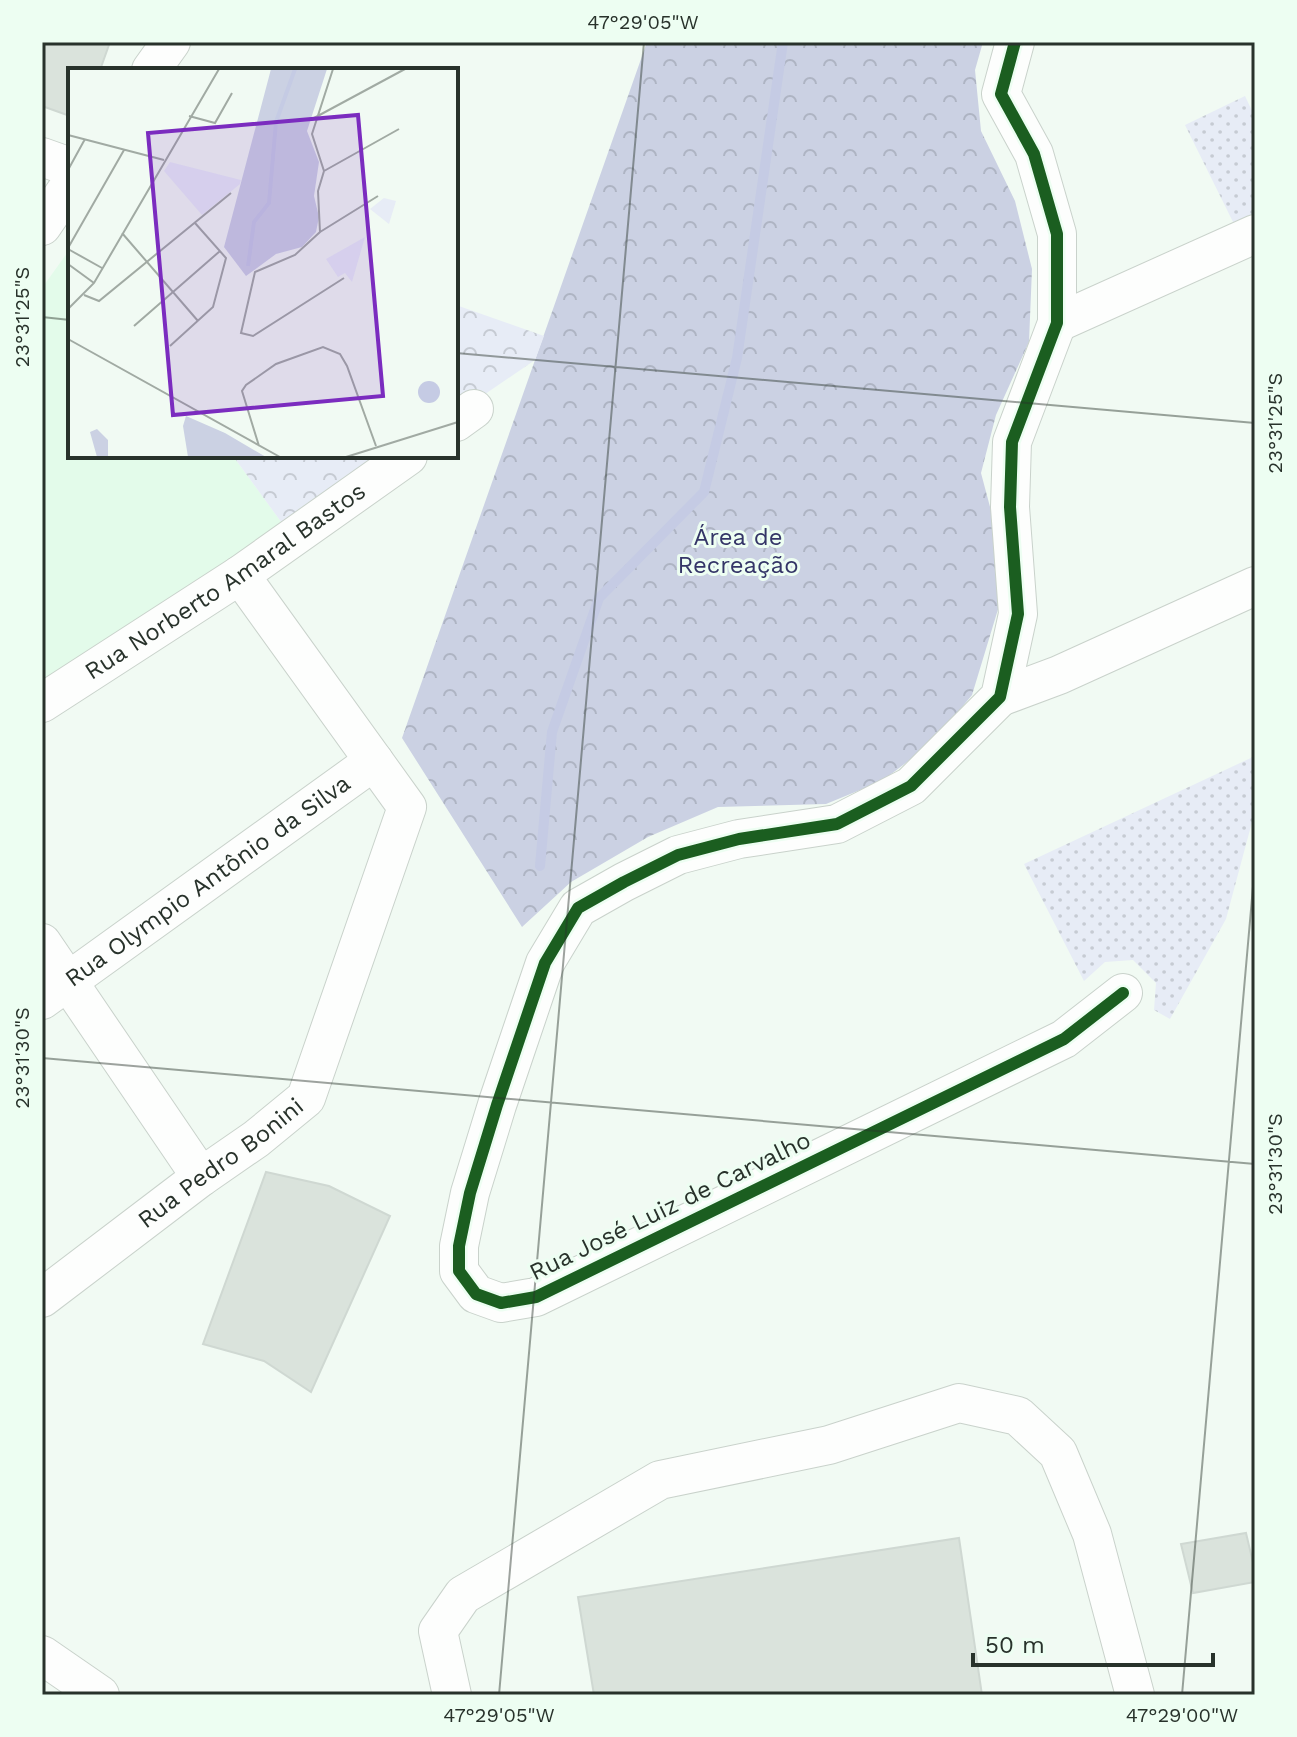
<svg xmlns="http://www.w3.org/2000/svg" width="1297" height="1737" font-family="'Work Sans',sans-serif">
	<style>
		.built { fill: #e3fbea }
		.grass { fill: url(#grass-dots) }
		.forest { fill: url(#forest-crowns) }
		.park { fill: url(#park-crowns) }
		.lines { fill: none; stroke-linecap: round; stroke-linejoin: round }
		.stream { stroke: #c5cbe4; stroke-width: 10 }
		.building { fill: #dae3dc; stroke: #cfd8d2; stroke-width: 2 }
		.minor-casing { stroke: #c9d2cb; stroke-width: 40 }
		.minor { stroke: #fdfefd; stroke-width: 38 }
		.cycleway-casing { stroke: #edfef2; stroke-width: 17 }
		.cycleway { stroke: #1b5e20; stroke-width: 12 }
		.ticks { fill: none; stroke: #28322b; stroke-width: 2; stroke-opacity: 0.45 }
		.labels { text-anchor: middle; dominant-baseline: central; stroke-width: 6; stroke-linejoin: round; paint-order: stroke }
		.park-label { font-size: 24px; fill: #343567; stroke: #edfef2 }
		.street-label { font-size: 24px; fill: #28322b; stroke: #edfef2 }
		.inset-river { fill: none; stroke: #c5cbe4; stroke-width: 4 }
		.inset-road { fill: none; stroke: #a1aaa3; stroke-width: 2 }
		.view { fill: #7b2cbf; fill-opacity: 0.15; stroke: #7b2cbf; stroke-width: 4 }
		.inset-edge { fill: none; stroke: #28322b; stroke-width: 4 }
		.neatline { fill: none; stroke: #28322b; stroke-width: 3 }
		.ticks-label { font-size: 20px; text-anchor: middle; fill: #28322b }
	</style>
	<defs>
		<pattern id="grass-dots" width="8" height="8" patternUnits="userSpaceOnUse" patternTransform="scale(2)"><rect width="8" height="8" fill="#e7ecf6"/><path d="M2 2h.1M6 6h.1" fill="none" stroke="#c6cbd3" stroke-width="1.8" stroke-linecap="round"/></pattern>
		<pattern id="forest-crowns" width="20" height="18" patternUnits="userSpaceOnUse" patternTransform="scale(2)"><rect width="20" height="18" fill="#cbd1e3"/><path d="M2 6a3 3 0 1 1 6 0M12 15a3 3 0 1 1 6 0" fill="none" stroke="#aeb4c3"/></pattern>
		<pattern id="park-crowns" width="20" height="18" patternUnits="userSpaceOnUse" patternTransform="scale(2)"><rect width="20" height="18" fill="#e7ecf6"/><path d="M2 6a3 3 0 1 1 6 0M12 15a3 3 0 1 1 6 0" fill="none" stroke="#c6cbd3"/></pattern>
	</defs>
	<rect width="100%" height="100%" fill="#f1faf3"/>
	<!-- built -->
	<polygon class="built" points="70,249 70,456 233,456 287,530 42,690 42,288"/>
	<!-- grass -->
	<g class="grass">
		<polygon points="1245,96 1255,117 1255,221 1237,230 1185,125"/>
		<polygon points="1255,756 1255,811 1226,919 1170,1019 1154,1010 1156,983 1133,960 1105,962 1084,981 1024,864"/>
	</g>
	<!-- forest -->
	<polygon class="forest" points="647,42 983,42 975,70 981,131 1015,201 1032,269 1029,342 996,415 981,473 998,537 999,606 972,695 932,743 882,781 826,804 718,807 648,837 571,882 522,927 402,738"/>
	<!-- park -->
	<g class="park">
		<polygon points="456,305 544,336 535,360 456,414"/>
		<polygon points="233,456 395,456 287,530"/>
	</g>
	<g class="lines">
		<!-- stream -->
		<polyline class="stream" points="540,866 552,732 599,598 704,492 737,358 783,42"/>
	</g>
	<!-- building -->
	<g class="building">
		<polygon points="42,42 110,42 100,70 70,70 70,116 42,106"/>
		<polygon points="266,1172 329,1186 390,1216 311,1392 264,1361 203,1344"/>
		<polygon points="1246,1533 1255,1571 1255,1582 1193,1593 1181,1544"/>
		<polygon points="959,1538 982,1695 594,1695 578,1597"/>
	</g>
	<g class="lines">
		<!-- minor casing -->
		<g class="minor-casing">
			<g id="minor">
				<polyline points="1015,42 1001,94 1034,154 1057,234 1057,323 1012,442 1010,507 1018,614 1000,697 911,786 837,824 739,839 678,855 624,882 578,908 545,963 497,1105 470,1193 459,1246 459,1271 476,1294 501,1303 536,1297 1064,1039 1123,993"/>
				<polyline points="151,70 171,42"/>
				<polyline points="42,157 70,167"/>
				<polyline points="42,226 70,185"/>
				<polyline points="1057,323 1255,234"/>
				<polyline points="456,422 474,409"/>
				<polyline points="1000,697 1059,675 1255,586"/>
				<path id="s1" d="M42,703L240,575L408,456"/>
				<polyline points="42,943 201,1177"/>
				<path id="s2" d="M42,1000L374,761"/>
				<path id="s3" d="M42,1298L201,1177L256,1139L306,1098L407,807L240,575"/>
				<polyline points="42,1655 100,1695"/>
				<polyline points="452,1695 438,1631 463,1595 660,1480 829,1445 959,1403 1018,1416 1058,1453 1092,1534 1135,1695"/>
			</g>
		</g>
		<!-- minor -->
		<use href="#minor" class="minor"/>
		<!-- cycleway casing -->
		<g class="cycleway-casing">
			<polyline id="cycleway" points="1015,42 1001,94 1034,154 1057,234 1057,323 1012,442 1010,507 1018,614 1000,697 911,786 837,824 739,839 678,855 624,882 578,908 545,963 497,1105 470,1193 459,1246 459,1271 476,1294 501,1303 536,1297 1064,1039 1123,993"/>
		</g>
		<!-- cycleway -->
		<use href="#cycleway" class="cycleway"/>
	</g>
	<!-- ticks -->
	<path class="ticks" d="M42,317L70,320M456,353L1255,423M42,1058L1255,1164M499,1695L644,42M1182,1695L1255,864"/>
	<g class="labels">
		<!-- park labels -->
		<g class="park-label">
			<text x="738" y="537">Área de<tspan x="738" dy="28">Recreação</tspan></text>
		</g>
		<!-- street labels -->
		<g class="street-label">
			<text stroke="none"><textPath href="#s1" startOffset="220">Rua Norberto Amaral Bastos</textPath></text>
			<text stroke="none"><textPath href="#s2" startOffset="204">Rua Olympio Antônio da Silva</textPath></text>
			<text stroke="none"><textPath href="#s3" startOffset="224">Rua Pedro Bonini</textPath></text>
			<text transform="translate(670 1206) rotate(-26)">Rua José Luiz de Carvalho</text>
		</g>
	</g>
	<!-- overview -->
	<g transform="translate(68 68)">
		<rect width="390" height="390" fill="#f1faf3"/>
		<path d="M316,130L328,133L321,156L302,141ZM297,169L284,214L277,205L270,209L258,191Z" fill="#e7ecf6"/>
		<path d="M203,1H259L239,63L251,94L246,128L251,149L248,164L234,179L208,186L178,208L156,179ZM118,348L157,365L198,389H120L115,358ZM29,361L40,372V389H29L22,364Z" fill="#cbd1e3"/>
		<path d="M102,94L173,112L172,116L134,147L96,103Z" fill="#e7ecf6"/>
		<path d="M350 324a11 11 0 1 1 22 0a11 11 0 1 1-22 0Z" fill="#c5cbe4"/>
		<path class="inset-river" d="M180,198L186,154L201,135L208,54L227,1"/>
		<path class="inset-road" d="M265,1L244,66L256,103L250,123L252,164L227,187L187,204L173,265L185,268L276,210M121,48L147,55L164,25M246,50L337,1M0,67L96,92M0,102L17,71M256,103L331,61M252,164L310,128M54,165L130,253M0,180L56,82M0,181L34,200M0,196L26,215M16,227L31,233L163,125M0,241L26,215L151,1M66,258L152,183M0,271L212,389M102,278L145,239L158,190L127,155M191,378L174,323L178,317L208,296L255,279L272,286L279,298L308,378M278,389L390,354"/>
		<path class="view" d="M290,47L315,328L105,347L80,65Z"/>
		<rect width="390" height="390" class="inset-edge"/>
	</g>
	<!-- border -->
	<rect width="1297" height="1737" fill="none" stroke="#edfef2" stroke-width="88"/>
	<!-- scale -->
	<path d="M973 1653v12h240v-12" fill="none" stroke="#28322b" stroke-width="4"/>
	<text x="985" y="1653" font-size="24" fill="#28322b" stroke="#edfef2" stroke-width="6" paint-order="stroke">50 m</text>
	<rect x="44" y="44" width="1209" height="1649" class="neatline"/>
	<g class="ticks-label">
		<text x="643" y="29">47°29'05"W</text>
		<text transform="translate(22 317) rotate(-90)" y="7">23°31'25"S</text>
		<text transform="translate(1275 423) rotate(-90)" y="7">23°31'25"S</text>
		<text transform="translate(22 1058) rotate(-90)" y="7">23°31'30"S</text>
		<text transform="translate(1275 1164) rotate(-90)" y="7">23°31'30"S</text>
		<text x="499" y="1722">47°29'05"W</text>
		<text x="1182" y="1722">47°29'00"W</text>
	</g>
</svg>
